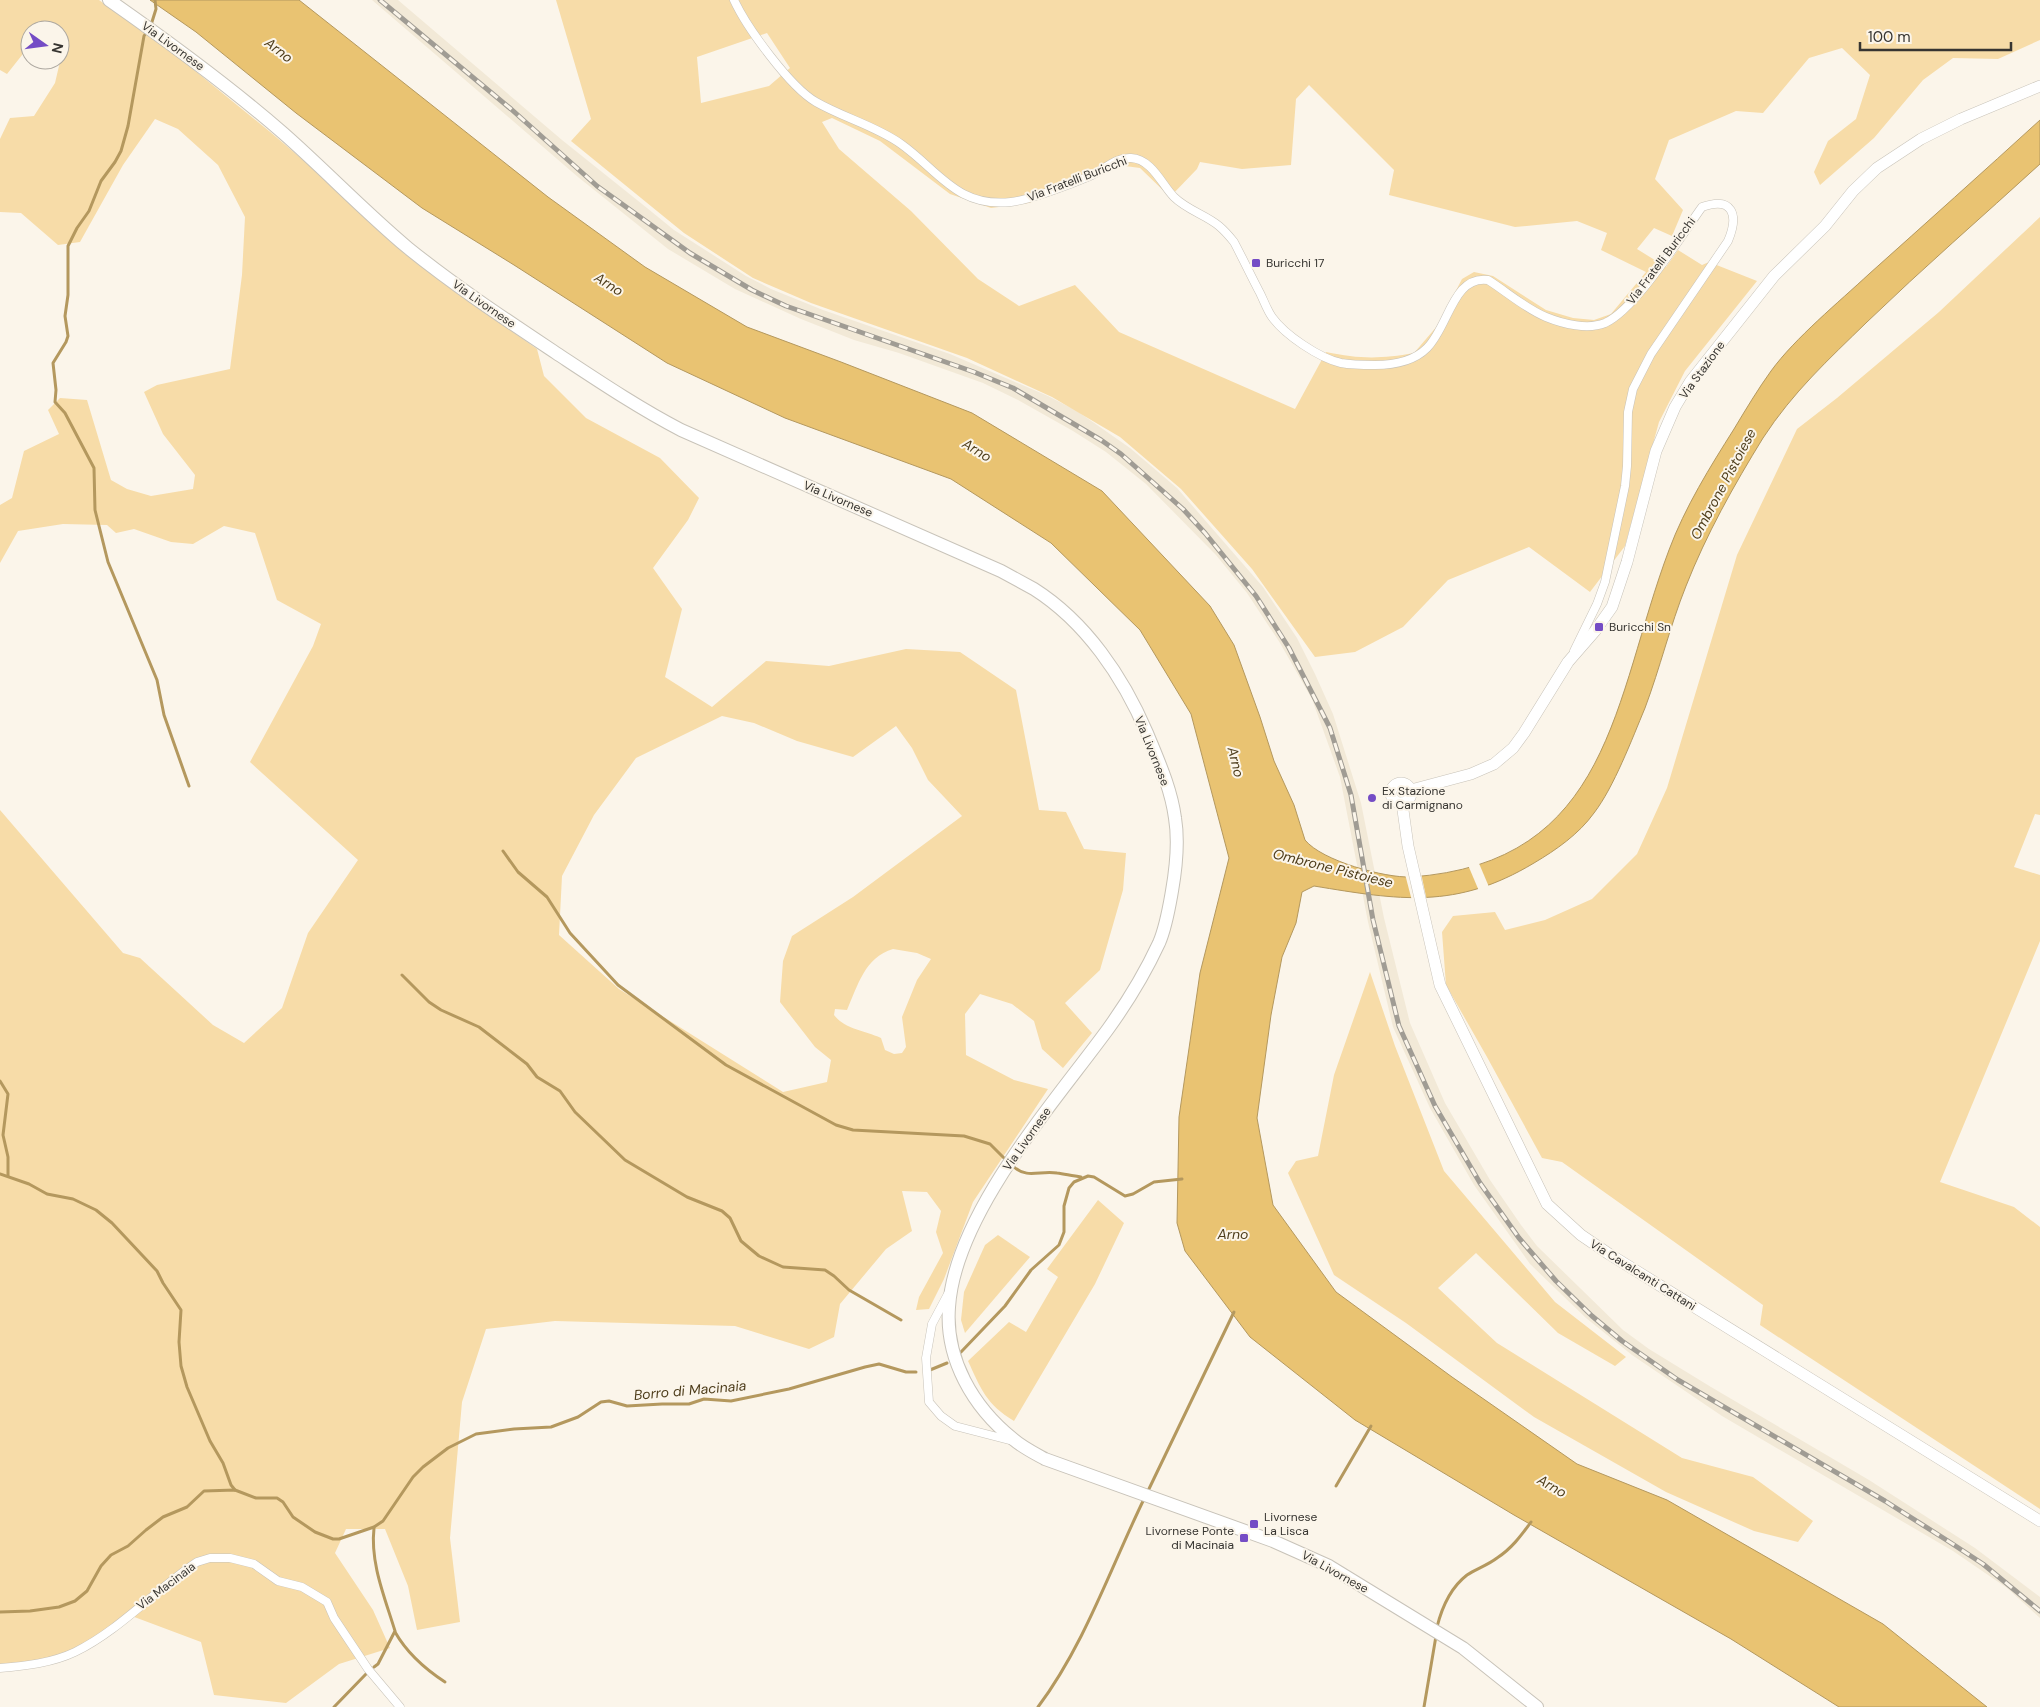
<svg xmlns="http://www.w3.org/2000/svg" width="2040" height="1707" font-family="'DM Sans',sans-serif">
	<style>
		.built { fill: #f2e9d7 }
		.green { fill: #f7dca8; fill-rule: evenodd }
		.water { fill: #e9c372; stroke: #b4985e }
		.pier { fill: #fbf5ea }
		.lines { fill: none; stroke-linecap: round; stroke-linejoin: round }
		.stream { stroke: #b4985e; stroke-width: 3 }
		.street-casing { stroke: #c8c3b9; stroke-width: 9 }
		.secondary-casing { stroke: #c8c3b9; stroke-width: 12 }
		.primary-casing { stroke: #c8c3b9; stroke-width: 14 }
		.street { stroke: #fff; stroke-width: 8 }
		.secondary { stroke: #fff; stroke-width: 11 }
		.primary { stroke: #fff; stroke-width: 12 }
		.rail-casing { stroke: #a09c94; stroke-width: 5 }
		.rail { stroke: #fbf5ea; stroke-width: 3; stroke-dasharray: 9; stroke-linecap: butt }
		.poi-dot { fill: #744cc5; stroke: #fbf5ea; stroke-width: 2 }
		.labels { text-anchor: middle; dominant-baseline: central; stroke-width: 4; stroke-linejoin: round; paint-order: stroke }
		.street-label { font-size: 12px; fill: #373531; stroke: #fbf5ea }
		.poi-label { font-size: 12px; fill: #373531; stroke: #fbf5ea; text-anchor: start }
		.water-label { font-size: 14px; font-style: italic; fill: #4e3d1b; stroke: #fbf5ea }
	</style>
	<rect width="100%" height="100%" fill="#fbf5ea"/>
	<!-- built -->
	<polygon class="built" points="372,0 398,0 562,140 647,208 674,230 746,276 771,289 823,310 950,354 1048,396 1077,411 1130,448 1177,488 1263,587 1297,638 1315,674 1333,714 1361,803 1384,918 1410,1023 1445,1103 1490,1180 1521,1225 1537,1246 1623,1330 1649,1349 1711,1387 1869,1480 1975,1548 2040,1597 2040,1618 2007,1588 1953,1551 1722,1416 1632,1355 1586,1318 1530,1264 1474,1185 1430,1108 1393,1027 1368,922 1340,777 1312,699 1280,643 1247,593 1216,555 1146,484 1106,452 1073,431 1018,400 983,383 899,353 854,340 801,319 735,289 668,249 578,177"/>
	<!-- green -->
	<g class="green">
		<path d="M0,0H99L172,52L269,131L466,299L537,349L544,376L586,418L660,458L699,498L688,520L653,568L682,609L665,677L712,707L766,661L829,666L906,649L960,652L1016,690L1039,810L1066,812L1084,849L1126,853L1123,890L1100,970L1065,1003L1092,1033L1063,1068L1042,1049L1034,1021L1012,1004L980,994L965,1014L966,1055L1014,1080L1048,1089L973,1202L944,1279L929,1309L916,1310L919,1297L943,1253L936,1232L941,1211L927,1192L902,1191L912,1231L886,1249L840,1304L834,1337L809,1349L735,1326L555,1321L486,1329L462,1402L450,1538L460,1622L417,1630L408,1586L385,1529H346L335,1553L373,1610L390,1648L339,1664L286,1703L214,1695L201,1642L129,1615L76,1652L0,1668V810L123,953L140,958L213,1025L244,1043L282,1008L308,933L358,860L250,762L313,646L321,624L277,600L255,533L224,526L193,544L171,542L134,529L116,533L107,525L63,524L18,531L0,563V505L12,498L24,451L59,434L48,410L60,398L87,400L111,480L127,489L151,496L193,489L195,475L163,434L144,392L157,385L230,369L242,275L245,217L218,165L178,129L155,119L123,165L80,242L58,245L21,213L0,212V139L10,118L34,116L55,83L62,53L60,49V30H48L45,26L42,30H30V45L7,74L0,70ZM722,716L754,723L797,741L853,757L896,726L912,748L928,780L962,816L853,897L792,936L783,961L780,1002L815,1047L831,1060L827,1082L783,1092L619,989L559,935L562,876L594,815L636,758ZM893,949L917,953L931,959L917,980L902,1017L906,1047L902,1053L894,1054L885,1050L881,1038C864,1030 846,1030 834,1015L835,1009L847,1010C858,985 865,957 893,949Z"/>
		<path d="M556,0H2040V40L1998,59L1953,58L1923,80L1874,138L1820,185L1814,172L1828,141L1856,119L1870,75L1842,48L1809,58L1763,113L1736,111L1669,140L1655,179L1683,210L1672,236L1654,228L1637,249L1666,267L1678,250L1702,265L1709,262L1757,281L1685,371L1659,422L1625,546L1590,592L1529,547L1448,580L1403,627L1355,652L1315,657L1252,569L1181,489L1120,437L1052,397L967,358L811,303L753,278L684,233L571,141L591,119ZM767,33L790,68L769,86L701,103L697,57ZM1309,85L1394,170L1389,195L1515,227L1577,221L1607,233L1601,250L1646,272L1611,314L1594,320L1573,318L1546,310L1493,276L1474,272L1462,279L1438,325L1414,353C1381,359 1359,359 1326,352L1295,409L1119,332L1075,285L1019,306L978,279L911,211L839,149L822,122L832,118L880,141L950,194L991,208L1029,203L1118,165L1140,168L1170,197L1197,169L1200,162L1242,169L1291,165L1296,99Z"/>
		<polygon points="2040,217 2040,815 2035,814 2014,867 2040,875 2040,941 1940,1182 2014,1207 2040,1227 2040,1509 1760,1325 1763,1305 1562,1162 1542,1158 1487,1057 1446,985 1442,932 1453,916 1495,912 1505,930 1545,920 1592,899 1637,854 1667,788 1737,555 1797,429 1837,398 1939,312"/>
		<polygon points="1370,972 1395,1046 1444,1171 1555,1302 1626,1357 1615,1366 1558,1333 1476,1253 1438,1288 1497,1343 1682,1458 1753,1477 1813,1521 1798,1542 1754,1531 1666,1492 1534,1417 1406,1323 1334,1275 1288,1173 1296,1161 1318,1156 1334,1075"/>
		<path d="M1098,1200L1124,1223L1095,1284L1014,1421C986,1404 981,1389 968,1361L1009,1322L1026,1332L1058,1277L1047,1269Z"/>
		<polygon points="998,1235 1030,1257 965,1333 961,1320 964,1292 985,1245"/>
	</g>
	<!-- water -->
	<path class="water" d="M150,0H299L548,197L645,267L747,327L841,362L972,413L1102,491L1210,606L1234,645L1260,717L1274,761L1294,805L1305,840C1322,861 1385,878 1411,877C1612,863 1613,699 1669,550C1685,507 1710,467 1734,429C1746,409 1758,389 1771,371C1795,338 1839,302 1869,274C1926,223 1983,172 2040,120V164C1982,217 1923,268 1867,322C1828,360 1793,392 1763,438C1734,485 1706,535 1686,586C1670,626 1660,668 1645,708C1632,739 1614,787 1594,813C1579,834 1556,850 1534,863C1456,910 1399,900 1314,886L1302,892L1296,923L1282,957L1271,1015L1257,1118L1273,1205L1336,1292L1452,1377L1577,1464L1667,1500L1883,1624L1987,1707H1839L1731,1639L1514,1515L1355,1420L1250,1337L1185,1251L1177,1223L1179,1117L1200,973L1229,858L1191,714L1140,630L1051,543L951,479L785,418L667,363L514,265L422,208L296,113L196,32Z"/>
	<!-- pier -->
	<g class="pier">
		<polygon points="1478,861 1489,887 1479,891 1468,865"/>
		<polygon points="1421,873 1427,901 1412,901 1405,874"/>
	</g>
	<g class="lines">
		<!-- stream -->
		<g class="stream">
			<polyline points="151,25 156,9 155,0"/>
			<polyline points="148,30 144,36 128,126 121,151 115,162 101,181 89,211 77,228 68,246 68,295 65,316 68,336 66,342 53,363 56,390 55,402 65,413 94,468 95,510 108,562 157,680 164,715 189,786"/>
			<polyline points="503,851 518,872 547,897 570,933 618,985 726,1065 836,1125 853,1130 964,1136 990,1144 1004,1158"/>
			<polyline points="402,975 429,1002 441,1010 479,1027 527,1064 537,1077 560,1091 575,1112 625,1160 687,1197 722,1211 730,1218 741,1241 759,1256 783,1267 825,1270 834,1276 849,1290 901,1320"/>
			<polyline points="0,1081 8,1094 3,1135 8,1157 8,1176"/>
			<path d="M1014,1167C1027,1179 1041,1170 1057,1173C1065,1174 1072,1176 1081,1177"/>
			<polyline points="0,1174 29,1184 47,1194 73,1199 96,1210 112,1223 157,1271 163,1283 181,1310 179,1342 181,1366 187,1387 210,1441 223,1463 231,1485 235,1490"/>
			<polyline points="961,1352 1005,1306 1031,1270 1059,1245 1064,1232 1064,1206 1069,1188 1074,1182 1088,1176 1094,1177 1125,1196 1133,1194 1154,1182 1182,1179"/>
			<polyline points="930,1370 947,1363"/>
			<polyline points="1336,1486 1371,1426"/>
			<polyline points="1147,1493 1234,1312"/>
			<polyline points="0,1612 30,1611 59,1607 75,1601 87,1591 101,1566 111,1555 128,1546 146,1530 163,1517 187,1507 204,1491 235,1490 256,1498 277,1498 283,1502 293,1517 315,1532 333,1539 339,1539 374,1527 383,1521 413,1477 423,1467 448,1448 476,1434 514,1429 551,1427 578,1417 601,1402 609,1401 627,1406 662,1404 689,1404 704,1399 731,1401 789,1389 865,1367 879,1364 906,1372 916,1372"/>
			<path d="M1437,1627C1442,1607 1450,1588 1467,1575C1476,1569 1488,1565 1497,1558C1511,1549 1521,1536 1531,1522"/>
			<path d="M395,1632C407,1653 425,1669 445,1682"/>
			<path d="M374,1667L378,1664L395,1631C385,1598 370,1563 374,1528"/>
			<polyline points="334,1707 366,1674"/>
			<path d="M1038,1707C1085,1644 1110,1569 1144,1499"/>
			<polyline points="1424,1707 1436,1636"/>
		</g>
		<!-- street casing -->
		<g class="street-casing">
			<g id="street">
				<path d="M734,0C747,28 790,87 816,102C844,118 876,126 901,144C939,171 957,208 1011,202C1030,200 1071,184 1090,176C1103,171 1115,157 1131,158C1152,159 1162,185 1174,197C1187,210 1206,215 1219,226C1225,231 1230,237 1234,242C1243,259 1251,276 1260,293C1264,301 1267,310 1272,317C1285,335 1319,358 1341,363C1352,365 1363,365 1375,365C1394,365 1413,362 1427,348C1449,326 1453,275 1488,280C1507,292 1526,309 1546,317C1563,324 1588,330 1605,323C1636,309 1681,236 1702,207C1733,196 1739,215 1728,241L1651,354L1633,389L1628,412L1627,466L1625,486L1605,582L1597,604L1574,651"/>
				<polyline points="948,1294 932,1324 926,1358 929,1402 941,1416 955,1426 1013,1441"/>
				<path d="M0,1668C25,1666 52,1663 75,1652C120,1630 155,1590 197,1562L210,1558H230L254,1564L278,1581L302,1587L327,1602L334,1618L368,1669L400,1707"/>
			</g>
		</g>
		<!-- secondary casing -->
		<g class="secondary-casing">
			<g id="secondary">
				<circle cx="1401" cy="793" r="10"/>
				<polyline points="1411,790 1471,774 1494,764 1513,748 1524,733 1568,662 1595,631 1612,607 1627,562 1656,451 1675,407 1690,382 1774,276 1825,226 1853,191 1877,168 1921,139 1961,119 2040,86"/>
				<polyline points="1402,803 1408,846 1440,985 1547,1204 1581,1235 1609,1254 2040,1521"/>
			</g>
		</g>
		<!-- primary casing -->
		<g class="primary-casing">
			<path id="primary" d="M109,0C169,42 228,85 283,133C325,170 365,212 408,248C455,286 505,319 556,353C597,380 637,407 681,430L1001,571C1012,577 1023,583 1034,589C1086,622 1123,677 1147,733C1158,760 1171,788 1175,818C1179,842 1176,868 1172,891C1169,908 1166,927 1159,943C1146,971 1126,1004 1108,1029C1054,1103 955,1214 949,1307C945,1359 973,1407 1013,1439C1022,1447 1034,1453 1045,1459L1273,1541L1329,1566L1463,1648L1537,1707"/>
		</g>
		<!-- street -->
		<use href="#street" class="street"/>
		<!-- secondary -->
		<use href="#secondary" class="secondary"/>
		<!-- primary -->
		<use href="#primary" class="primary"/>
		<!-- rail casing -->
		<g class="rail-casing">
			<polyline id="rail" points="380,0 511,109 597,186 690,253 752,290 786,306 974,372 1013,388 1101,440 1121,454 1183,509 1205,533 1256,596 1289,648 1330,728 1351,795 1373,920 1399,1026 1435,1106 1480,1183 1519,1238 1556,1281 1592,1316 1622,1341 1678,1380 1885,1501 1948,1541 1983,1564 2040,1611"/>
		</g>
		<!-- rail -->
		<use href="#rail" class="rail"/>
	</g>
	<!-- markers -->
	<g class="poi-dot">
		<rect x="1251" y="258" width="10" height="10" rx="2.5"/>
		<rect x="1594" y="622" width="10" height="10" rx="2.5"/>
		<circle cx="1372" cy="798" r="5"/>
		<rect x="1249" y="1519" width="10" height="10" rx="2.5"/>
		<rect x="1239" y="1533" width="10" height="10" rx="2.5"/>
	</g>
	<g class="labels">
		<!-- street labels -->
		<g class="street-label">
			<text transform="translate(173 46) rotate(36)">Via Livornese</text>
			<text transform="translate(1077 179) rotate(-21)">Via Fratelli Buricchi</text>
			<text transform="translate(1661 261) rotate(-53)">Via Fratelli Buricchi</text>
			<text transform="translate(484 304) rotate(35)">Via Livornese</text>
			<text transform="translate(1702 370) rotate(-54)">Via Stazione</text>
			<text transform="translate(838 499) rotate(23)">Via Livornese</text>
			<text transform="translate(1152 751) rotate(68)">Via Livornese</text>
			<text transform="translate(1027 1139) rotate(-55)">Via Livornese</text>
			<text transform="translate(1643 1275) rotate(32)">Via Cavalcanti Cattani</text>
			<text transform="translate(1335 1572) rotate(29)">Via Livornese</text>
			<text transform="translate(166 1586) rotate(-37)">Via Macinaia</text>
		</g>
		<!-- poi labels -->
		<g class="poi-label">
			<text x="1266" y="263">Buricchi 17</text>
			<text x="1609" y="627">Buricchi Sn</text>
			<text x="1382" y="791">Ex Stazione<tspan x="1382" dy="14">di Carmignano</tspan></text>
			<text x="1264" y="1517">Livornese<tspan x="1264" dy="14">La Lisca</tspan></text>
			<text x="1234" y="1531" text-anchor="end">Livornese Ponte<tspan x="1234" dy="14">di Macinaia</tspan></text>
		</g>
		<!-- water labels -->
		<g class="water-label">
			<text transform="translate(279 50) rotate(38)">Arno</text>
			<text transform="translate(609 284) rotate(32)">Arno</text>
			<text transform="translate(977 450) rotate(31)">Arno</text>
			<text transform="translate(1723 484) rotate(-62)">Ombrone Pistoiese</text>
			<text transform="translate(1236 762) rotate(76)">Arno</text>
			<text transform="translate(1333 868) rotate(14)">Ombrone Pistoiese</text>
			<text x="1233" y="1234">Arno</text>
			<text transform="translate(690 1390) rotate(-5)">Borro di Macinaia</text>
			<text transform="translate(1552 1486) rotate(30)">Arno</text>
		</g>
	</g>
	<!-- north arrow -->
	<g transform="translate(45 45) rotate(104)"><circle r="24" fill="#fbf5ea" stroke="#ada8a0"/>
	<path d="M0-4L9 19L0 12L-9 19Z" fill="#744cc5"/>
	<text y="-8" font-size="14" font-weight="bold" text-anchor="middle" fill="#373531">N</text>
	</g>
	<!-- scale -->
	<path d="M1860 42v8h151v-8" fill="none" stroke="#373531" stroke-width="2.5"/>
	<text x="1868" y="42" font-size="15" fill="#373531" stroke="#fbf5ea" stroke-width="4" paint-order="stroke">100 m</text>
</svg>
